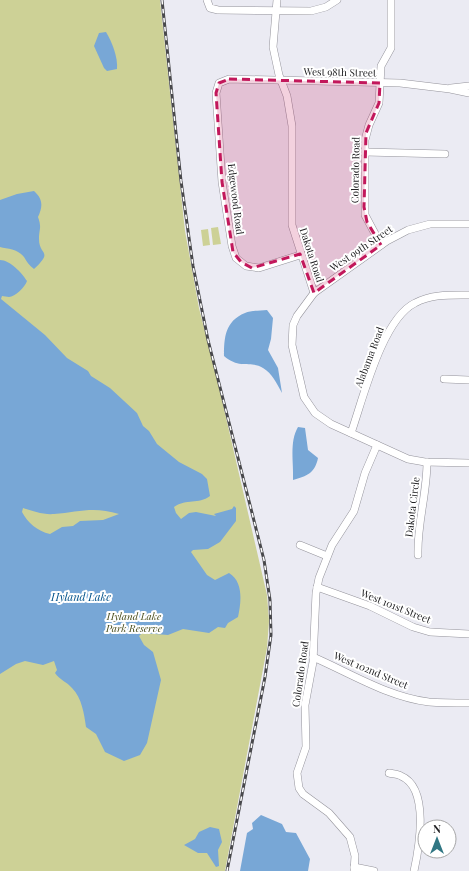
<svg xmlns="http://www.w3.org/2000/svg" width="469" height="871" font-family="'Playfair Display',serif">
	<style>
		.green { fill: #cdd196 }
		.water { fill: #78a7d6; fill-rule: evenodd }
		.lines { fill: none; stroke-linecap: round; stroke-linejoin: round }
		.minor-casing { stroke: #94939b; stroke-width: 8 }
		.minor { stroke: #fff; stroke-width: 7 }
		.rail-casing { stroke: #48484b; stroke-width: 3 }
		.rail { stroke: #fff; stroke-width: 1.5; stroke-dasharray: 4.5; stroke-linecap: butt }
		.marked { fill: #c2185b; fill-opacity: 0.2; stroke: #c2185b; stroke-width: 3; stroke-dasharray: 8 5; stroke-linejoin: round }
		.labels { text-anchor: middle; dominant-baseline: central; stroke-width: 4; stroke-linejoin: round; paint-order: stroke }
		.street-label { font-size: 10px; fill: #212123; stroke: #fff }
		.park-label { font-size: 10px; font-style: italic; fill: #4a4d1c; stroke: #fff }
		.water-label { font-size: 11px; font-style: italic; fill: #02528b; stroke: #fff }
	</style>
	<rect width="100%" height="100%" fill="#ebebf3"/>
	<!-- green -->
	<g class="green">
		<polygon points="0,0 160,0 185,231 199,308 221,396 267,595 269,621 267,648 225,871 0,871"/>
		<polygon points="218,227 221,244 213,245 211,228"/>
		<polygon points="208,229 210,245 203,246 201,230"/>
	</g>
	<!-- water -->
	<g class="water">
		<path d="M106,32C112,42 118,57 117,69L107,71L104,68L94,46L99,33Z"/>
		<path d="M34,191C43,199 43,206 38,217C42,228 39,229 39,239C39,256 54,250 34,269C29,265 27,262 24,257C18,249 8,249 0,247V200L17,194Z"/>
		<path d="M0,260C10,260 22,273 27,281C25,287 15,297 9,297C7,297 4,296 2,296L1,299L45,335L67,358L88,371L91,376L110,388L137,413L143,426L149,431L157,444L179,462L202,474L207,479L210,496C198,505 187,498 174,507L176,513L181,519L189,513L196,512L216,516L214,514L232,509L234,506L236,508V521L220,542L208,549L193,550L191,552L207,575L215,580L229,573C244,582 241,603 238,617L228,623L225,628L218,627L209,633L183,629L168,635L142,633L139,636L144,645L153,652L161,680L147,743L140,755L124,761L105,752L96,734L86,727C84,714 82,698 72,688C67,682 60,680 55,673L57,670L54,661L43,665L25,661L16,664L0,674ZM23,508C32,511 44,515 54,514C78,512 94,506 119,514L103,520L80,521L73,526L62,527L50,534C37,531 28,523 22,512Z"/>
		<path d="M267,310L273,318L271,339L268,350L278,368L282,393C277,384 272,373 263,368C251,360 240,370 224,356C224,338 225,321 245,313C251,310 260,311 267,310Z"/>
		<path d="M298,427L305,428L308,450L318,458C315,473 307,476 293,480C294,463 289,442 298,427Z"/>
		<polygon points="261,815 282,824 286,832 296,833 310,859 308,871 240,871 247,833 253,829 252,823"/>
		<polygon points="210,827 219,829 222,842 218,850 219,866 216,867 207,853 198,853 184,845 195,839 199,832"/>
	</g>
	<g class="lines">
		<!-- minor casing -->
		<g class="minor-casing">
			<g id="minor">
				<polyline points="207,0 210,8 218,10 311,11 326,7 337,0"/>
				<polyline points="277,0 273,47 279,75 287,96 292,126 292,225 314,293 297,316 293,325 292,345 304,397 315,413 331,424 408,459 425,462 469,463"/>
				<polyline points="451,88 469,86"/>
				<polyline points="365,152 445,154"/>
				<polyline points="381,245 365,215 365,140 369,125 379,103 381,66 391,48 391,0"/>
				<polyline points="300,255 259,268 246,266 236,258 232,246 222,182 216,93 219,83 229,79 400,83 450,89 469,93"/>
				<polyline points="314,293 387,241 408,230 430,224 469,224"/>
				<polyline points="444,379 469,380"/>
				<path d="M351,433C363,399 382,319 415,303C432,294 450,295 469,295"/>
				<polyline points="300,545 327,556"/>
				<path d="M418,555C417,523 427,494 427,462"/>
				<polyline points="317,587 370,606 413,627 430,632 469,634"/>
				<path d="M313,657C350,673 388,697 429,702C442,703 456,703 469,703"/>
				<path d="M389,773C393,774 398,774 401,776C430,788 419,848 414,871"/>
				<polyline points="354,867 374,871"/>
				<polyline points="354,871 355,856 350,837 329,813 303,794 299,788 297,773 306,747 305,705 313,662 316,593 319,578 332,545 354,511 365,473 377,445"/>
			</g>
		</g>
		<!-- minor -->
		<use href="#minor" class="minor"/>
		<!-- rail casing -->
		<g class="rail-casing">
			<polyline id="rail" points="162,0 181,181 193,266 208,340 264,560 270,600 271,635 265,677 227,871"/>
		</g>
		<!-- rail -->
		<use href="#rail" class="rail"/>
	</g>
	<!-- marked area -->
	<path class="marked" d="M229,79L380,83L379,103L366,133L364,207L367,222L381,245L314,293L300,254L252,268L241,262L233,252L222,182L216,93L219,83Z"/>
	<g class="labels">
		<!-- street labels -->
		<g class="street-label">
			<text transform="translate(340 72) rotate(1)">West 98th Street</text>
			<text transform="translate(355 170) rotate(-89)">Colorado Road</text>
			<text transform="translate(236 199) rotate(83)">Edgewood Road</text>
			<text transform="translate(361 248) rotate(-34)">West 99th Street</text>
			<text transform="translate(312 255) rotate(72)">Dakota Road</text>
			<text transform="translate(369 357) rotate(-69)">Alabama Road</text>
			<text transform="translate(412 507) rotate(-83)">Dakota Circle</text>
			<text transform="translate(396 606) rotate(22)">West 101st Street</text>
			<text transform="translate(371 670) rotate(23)">West 102nd Street</text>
			<text transform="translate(300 674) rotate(-82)">Colorado Road</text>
		</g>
		<!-- park labels -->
		<g class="park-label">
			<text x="134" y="616">Hyland Lake<tspan x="134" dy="12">Park Reserve</tspan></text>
		</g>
		<!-- water labels -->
		<g class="water-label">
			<text x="81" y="596">Hyland Lake</text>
		</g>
	</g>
	<!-- north arrow -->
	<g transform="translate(437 839)"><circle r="19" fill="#ffffff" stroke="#a6a6a7"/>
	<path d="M0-3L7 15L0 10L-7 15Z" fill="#307683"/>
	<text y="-6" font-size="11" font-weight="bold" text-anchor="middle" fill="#212123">N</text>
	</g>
</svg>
